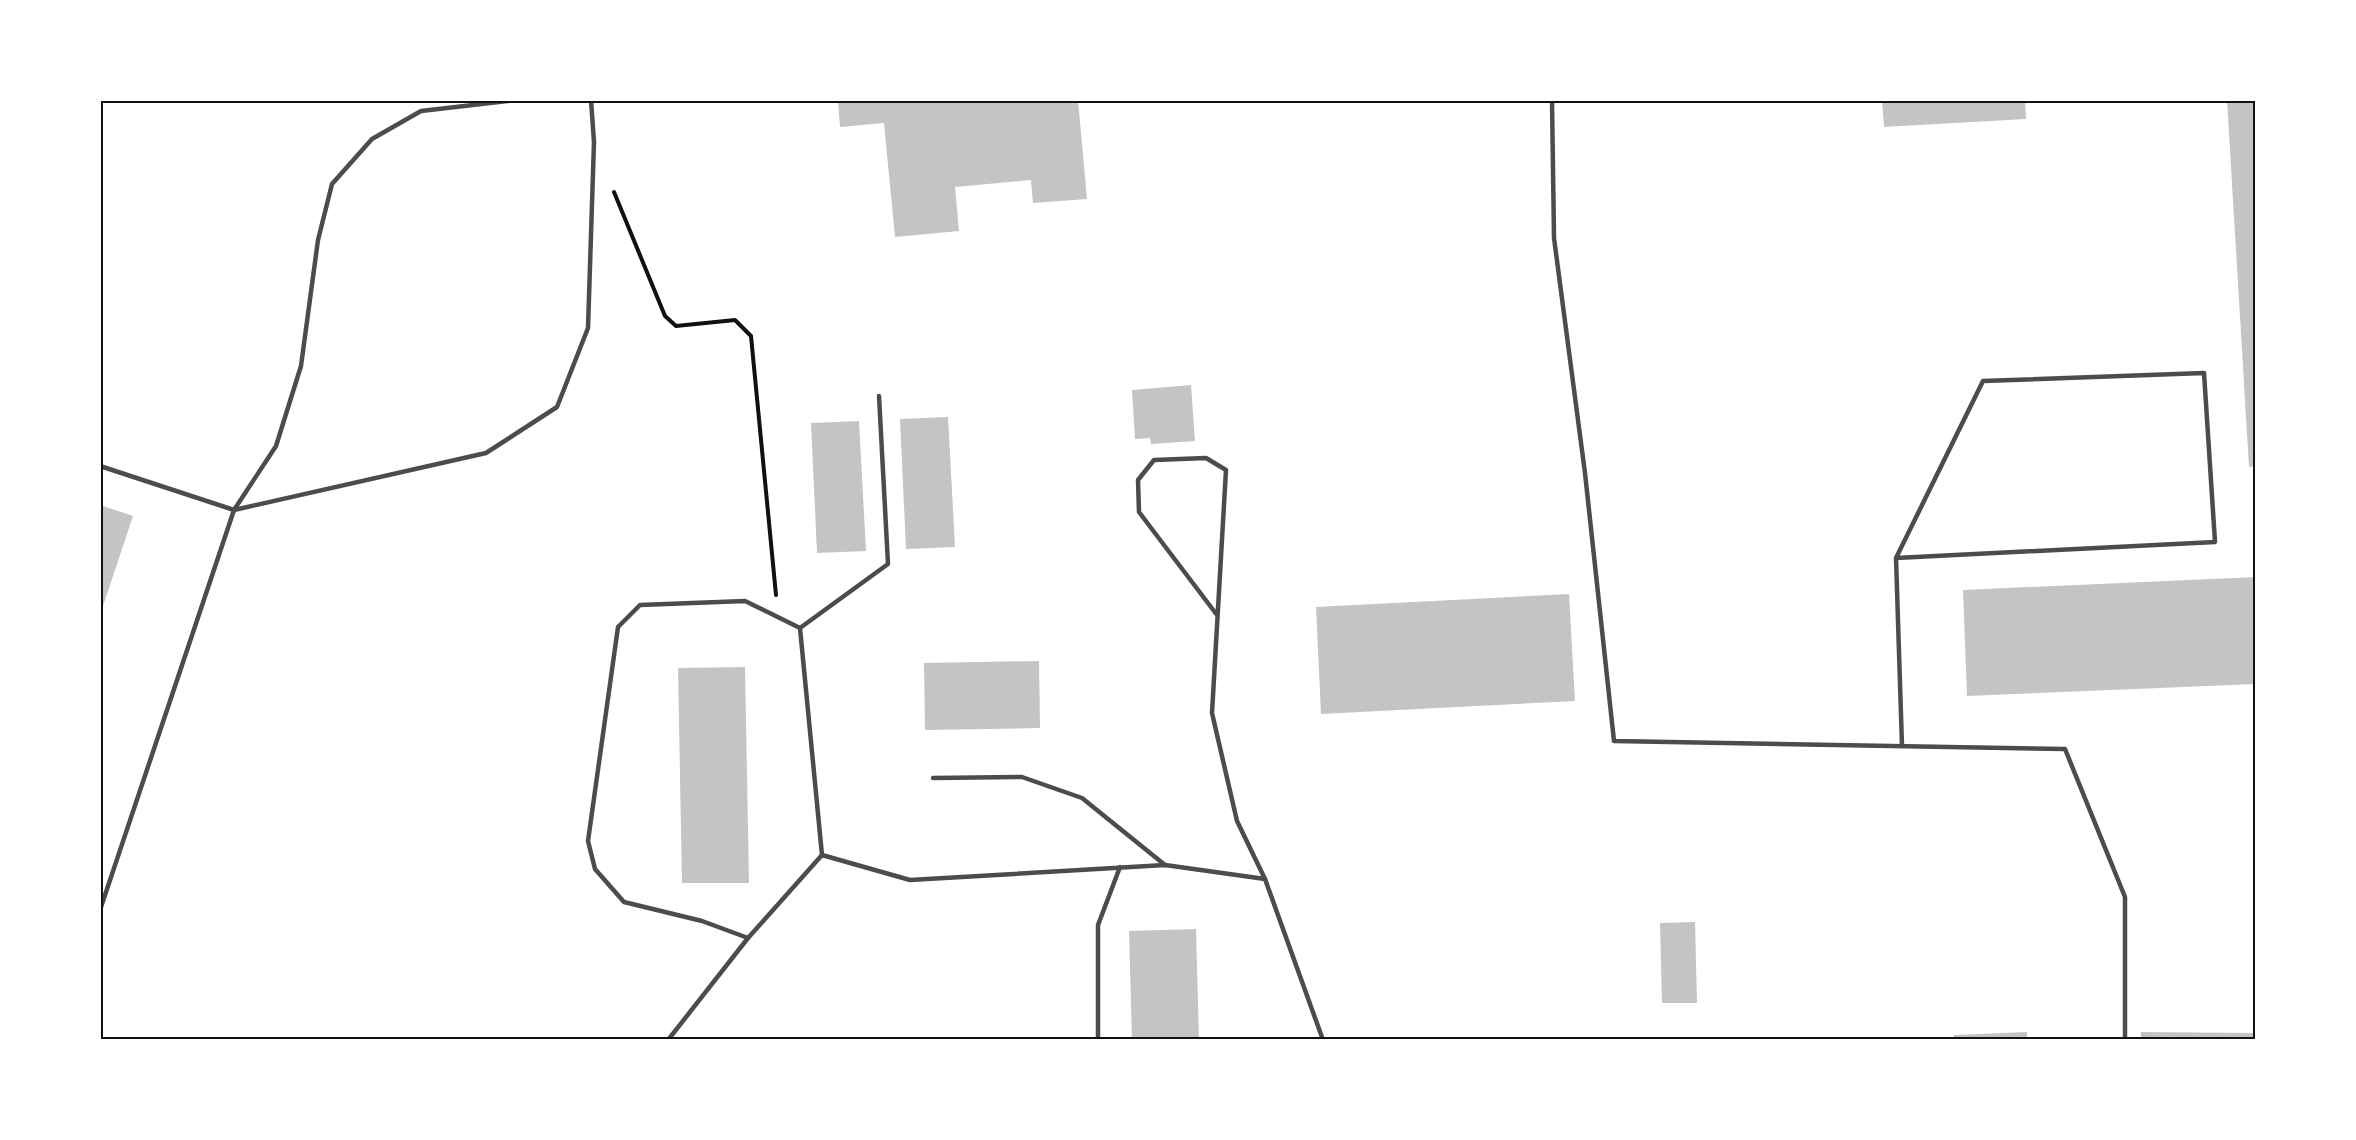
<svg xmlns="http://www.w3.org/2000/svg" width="2356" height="1140" font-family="'Times New Roman',serif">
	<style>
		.building { fill: #c4c4c4 }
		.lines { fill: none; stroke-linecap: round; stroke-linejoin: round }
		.path { stroke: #111; stroke-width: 4 }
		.service { stroke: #4c4c4c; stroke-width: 4.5 }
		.neatline { fill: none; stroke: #111; stroke-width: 2 }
	</style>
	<rect width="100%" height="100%" fill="#fff"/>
	<!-- building -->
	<g class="building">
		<polygon points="838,100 1078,100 1087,199 1033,203 1031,180 955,187 959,231 895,237 884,123 840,127"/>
		<polygon points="1882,100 2025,100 2026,119 1884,127"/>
		<polygon points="2227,100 2256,100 2256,466 2249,467"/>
		<polygon points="1191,385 1195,441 1151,444 1150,438 1135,439 1132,390"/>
		<polygon points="948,417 955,547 906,549 900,419"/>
		<polygon points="859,421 866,551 817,553 811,423"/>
		<polygon points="100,505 133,516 101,612 100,612"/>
		<polygon points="2256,577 2256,684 1967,696 1963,590"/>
		<polygon points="1569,594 1575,701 1321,714 1316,607"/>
		<polygon points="1039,661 1040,728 925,730 924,663"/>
		<polygon points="745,667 749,883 682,883 678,668"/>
		<polygon points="1695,922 1697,1003 1662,1003 1660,923"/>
		<polygon points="1196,929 1199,1040 1132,1040 1129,931"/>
		<polygon points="2027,1032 2027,1040 1954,1040 1954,1035"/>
		<polygon points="2141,1032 2256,1033 2256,1040 2141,1040"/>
	</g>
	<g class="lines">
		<!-- path -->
		<polyline class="path" points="614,192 665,316 676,326 735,320 751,336 776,595"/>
		<!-- service -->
		<g class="service">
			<polyline points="1552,100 1554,238 1585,473 1614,741 2065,749 2125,897 2125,1040"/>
			<polyline points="879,396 888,564 800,628 822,855 910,880 1165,865 1265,879"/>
			<polyline points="100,466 234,510 100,910"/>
			<polyline points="234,510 486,453 557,407 588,328 594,142 591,100"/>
			<polyline points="234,510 276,446 301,366 318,240 332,184 372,139 421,111 516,100"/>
			<polyline points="1896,558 2215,542 2204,373 1983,381 1896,558 1902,746"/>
			<polyline points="1217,615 1139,512 1138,480 1154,460 1206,458 1226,470 1212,713 1237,821 1265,879 1323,1040"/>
			<polyline points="933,778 1022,777 1082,798 1165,865"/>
			<polyline points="748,938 702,921 624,902 595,869 588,841 618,627 640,605 745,601 800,628"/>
			<polyline points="668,1040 748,938 822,855"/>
			<polyline points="1098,1040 1098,925 1120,867"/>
		</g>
	</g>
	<!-- border -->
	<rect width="2356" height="1140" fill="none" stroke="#ffffff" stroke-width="204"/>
	<rect x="102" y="102" width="2152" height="936" class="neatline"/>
</svg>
